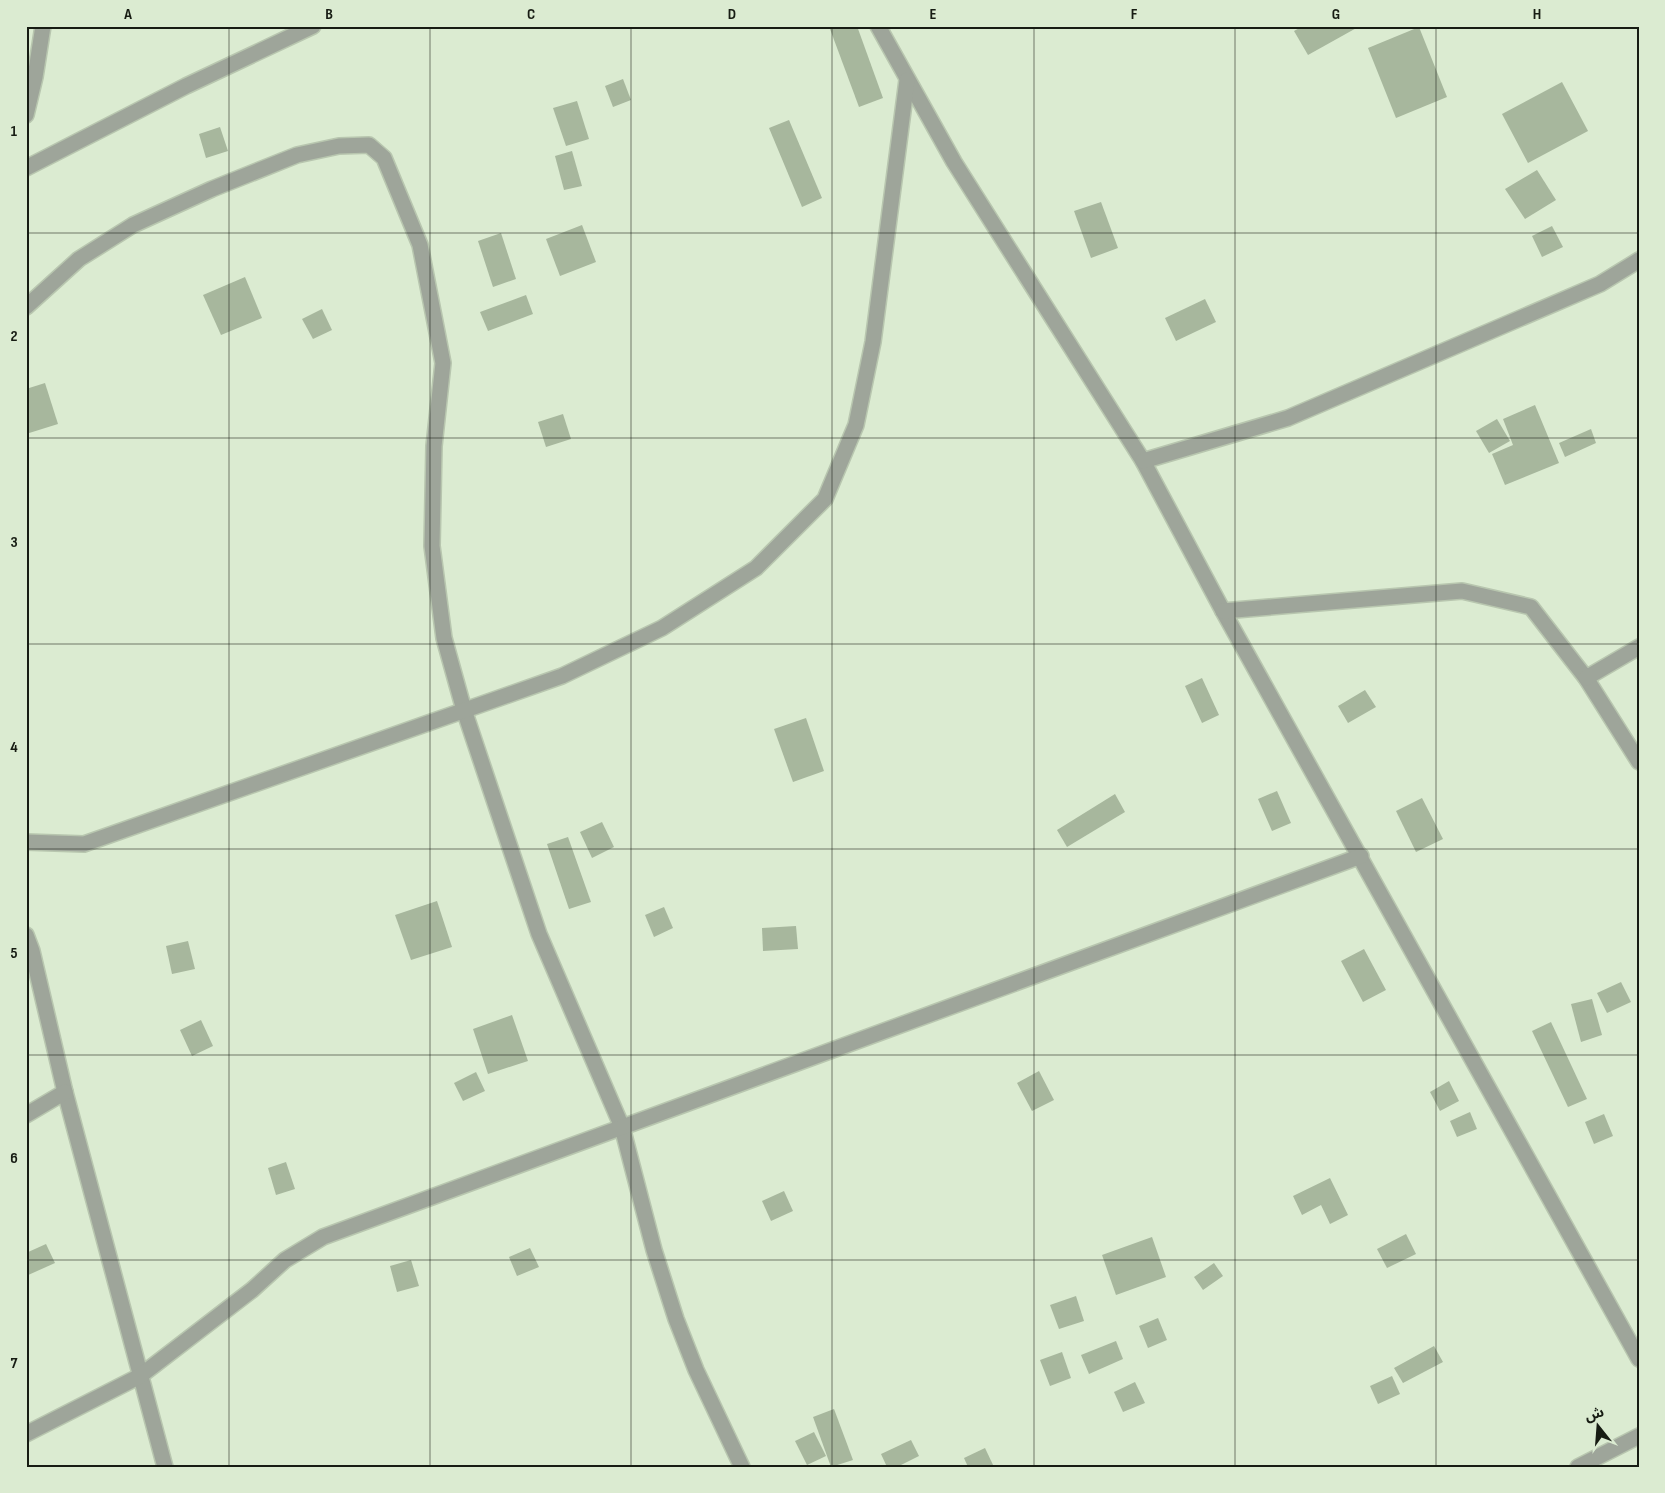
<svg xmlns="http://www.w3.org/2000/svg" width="1665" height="1493" font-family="'Sofia Sans Condensed','Noto Sans Arabic',sans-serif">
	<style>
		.building { fill: #a7b79d }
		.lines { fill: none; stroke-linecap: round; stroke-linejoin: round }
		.street-casing { stroke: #b8c6af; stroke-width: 18 }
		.street { stroke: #9ea59a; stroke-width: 15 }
		.grid { fill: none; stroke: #171c13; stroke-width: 1; stroke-opacity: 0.55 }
		.neatline { fill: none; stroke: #171c13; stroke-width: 2 }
		.grid-label { font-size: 16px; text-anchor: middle; font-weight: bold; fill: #171c13 }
	</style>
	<rect width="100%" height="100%" fill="#dbebd1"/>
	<!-- building -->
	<g class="building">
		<polygon points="838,26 857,26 883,98 859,107 830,29"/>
		<polygon points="1303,26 1360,26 1308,55 1294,31"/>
		<polygon points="1419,27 1447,97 1396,118 1368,48"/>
		<polygon points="623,79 631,100 613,107 605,86"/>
		<polygon points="1562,82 1588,131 1528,163 1502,114"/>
		<polygon points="577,101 589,139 566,146 553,108"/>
		<polygon points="789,120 822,198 802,207 769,128"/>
		<polygon points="220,127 228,151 206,158 199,134"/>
		<polygon points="572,151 582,186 564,190 555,156"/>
		<polygon points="1537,170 1556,200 1525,219 1505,189"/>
		<polygon points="1101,202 1118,248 1091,258 1074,211"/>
		<polygon points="582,225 596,262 560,276 546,239"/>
		<polygon points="1552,226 1563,247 1542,257 1532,236"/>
		<polygon points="501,233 516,279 493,287 478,241"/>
		<polygon points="245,277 262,318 221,335 203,295"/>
		<polygon points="526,295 533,314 488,331 480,312"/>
		<polygon points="1205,299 1216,322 1176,341 1165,318"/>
		<polygon points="322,309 332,330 313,339 302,319"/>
		<polygon points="45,383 58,424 26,434 26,389"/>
		<polygon points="1535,405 1559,463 1505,485 1492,454 1513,445 1503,419"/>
		<polygon points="563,414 571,439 546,447 538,422"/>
		<polygon points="1497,419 1510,441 1489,453 1476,431"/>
		<polygon points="1591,429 1596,443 1565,457 1559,443"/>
		<polygon points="1202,678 1219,715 1202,723 1185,686"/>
		<polygon points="1365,690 1376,707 1348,723 1338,706"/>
		<polygon points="806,718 824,771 793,782 774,729"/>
		<polygon points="1277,791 1291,823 1272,831 1258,799"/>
		<polygon points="1115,794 1125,812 1067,847 1057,830"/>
		<polygon points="1422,798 1443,839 1416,852 1396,811"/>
		<polygon points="602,822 614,847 592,858 580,832"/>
		<polygon points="568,837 591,902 569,909 547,844"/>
		<polygon points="437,901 452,947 411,960 395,915"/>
		<polygon points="664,907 673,928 654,937 645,915"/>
		<polygon points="796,926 798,949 763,951 762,928"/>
		<polygon points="188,941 195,969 172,974 166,946"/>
		<polygon points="1364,949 1386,990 1363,1002 1341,961"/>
		<polygon points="1621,982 1631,1002 1607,1013 1597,993"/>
		<polygon points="1592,999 1602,1035 1581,1042 1571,1004"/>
		<polygon points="512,1015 528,1061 488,1074 473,1029"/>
		<polygon points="201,1020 213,1046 192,1056 180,1030"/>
		<polygon points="1551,1022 1587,1099 1568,1107 1532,1031"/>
		<polygon points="1039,1071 1054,1100 1032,1111 1017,1083"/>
		<polygon points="476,1072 485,1091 463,1101 454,1083"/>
		<polygon points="1449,1081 1459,1101 1440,1111 1430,1092"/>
		<polygon points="1470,1112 1477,1129 1457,1137 1450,1121"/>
		<polygon points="1604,1114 1613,1136 1594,1144 1585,1122"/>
		<polygon points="286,1162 295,1189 276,1195 268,1168"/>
		<polygon points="1330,1178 1348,1215 1330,1224 1321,1205 1302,1215 1293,1196"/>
		<polygon points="784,1191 793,1211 771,1221 762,1201"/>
		<polygon points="1406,1234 1416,1254 1387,1268 1377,1249"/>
		<polygon points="1152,1237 1166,1277 1116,1295 1102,1255"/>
		<polygon points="46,1244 55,1263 26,1276 26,1253"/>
		<polygon points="530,1248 539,1267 517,1276 509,1257"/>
		<polygon points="411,1260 419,1286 397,1292 390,1266"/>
		<polygon points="1214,1263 1223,1276 1203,1290 1194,1277"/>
		<polygon points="1076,1296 1084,1321 1059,1329 1050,1305"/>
		<polygon points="1158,1318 1167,1340 1148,1348 1139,1326"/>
		<polygon points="1116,1341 1123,1359 1089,1374 1081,1355"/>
		<polygon points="1434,1346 1443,1362 1403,1383 1394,1368"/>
		<polygon points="1062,1352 1071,1378 1050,1386 1040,1360"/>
		<polygon points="1392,1376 1400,1394 1378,1404 1370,1386"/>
		<polygon points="1135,1382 1145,1403 1123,1412 1114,1392"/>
		<polygon points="834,1409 853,1460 831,1467 813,1417"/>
		<polygon points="814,1432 826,1456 807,1465 795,1441"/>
		<polygon points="911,1440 919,1456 897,1467 887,1467 881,1454"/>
		<polygon points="985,1448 994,1467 968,1467 964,1458"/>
	</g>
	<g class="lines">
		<!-- street casing -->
		<g class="street-casing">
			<g id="street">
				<polyline points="878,26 954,162 1143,461 1223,611 1639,1359"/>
				<polyline points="26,115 35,77 43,26"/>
				<polyline points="26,168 186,86 313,26"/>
				<polyline points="26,307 79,259 133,225 212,189 297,155 339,146 369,145 384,158 420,245 443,363 434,446 432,546 444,638 464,710 539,934 622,1127 654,1250 676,1319 696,1370 742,1467"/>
				<polyline points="1143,461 1288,418 1600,284 1639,260"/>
				<polyline points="1223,611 1462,591 1531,607 1586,678 1639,762"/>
				<polyline points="1586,678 1639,647"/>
				<polyline points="26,842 84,844 562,676 662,628 756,568 825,499 856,425 873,342 907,80"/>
				<polyline points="26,935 32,951 65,1092 165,1467"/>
				<polyline points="26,1115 65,1092"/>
				<polyline points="26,1434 140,1376 252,1290 285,1260 323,1237 1361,856"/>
				<polyline points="1578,1467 1639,1436"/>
			</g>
		</g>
		<!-- street -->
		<use href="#street" class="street"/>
	</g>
	<!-- grid -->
	<path class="grid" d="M229,26V1467M430,26V1467M631,26V1467M832,26V1467M1034,26V1467M1235,26V1467M1436,26V1467M26,233H1639M26,438H1639M26,644H1639M26,849H1639M26,1055H1639M26,1260H1639"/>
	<!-- border -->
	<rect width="1665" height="1493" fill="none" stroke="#dbebd1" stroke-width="55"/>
	<!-- north arrow -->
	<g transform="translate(1598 1426) rotate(343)" stroke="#dbebd1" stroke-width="4" paint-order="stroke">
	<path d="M0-4L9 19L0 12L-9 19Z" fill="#171c13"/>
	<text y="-8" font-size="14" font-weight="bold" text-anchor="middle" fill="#171c13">ش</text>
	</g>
	<rect x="28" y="28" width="1610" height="1438" class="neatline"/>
	<g class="grid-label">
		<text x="128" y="19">A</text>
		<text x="329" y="19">B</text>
		<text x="531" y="19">C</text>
		<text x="732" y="19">D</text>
		<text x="933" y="19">E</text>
		<text x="1134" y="19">F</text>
		<text x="1336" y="19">G</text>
		<text x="1537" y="19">H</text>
		<text x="14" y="136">1</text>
		<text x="14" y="341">2</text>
		<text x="14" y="547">3</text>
		<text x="14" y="752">4</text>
		<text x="14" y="958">5</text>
		<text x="14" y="1163">6</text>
		<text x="14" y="1368">7</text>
	</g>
</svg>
